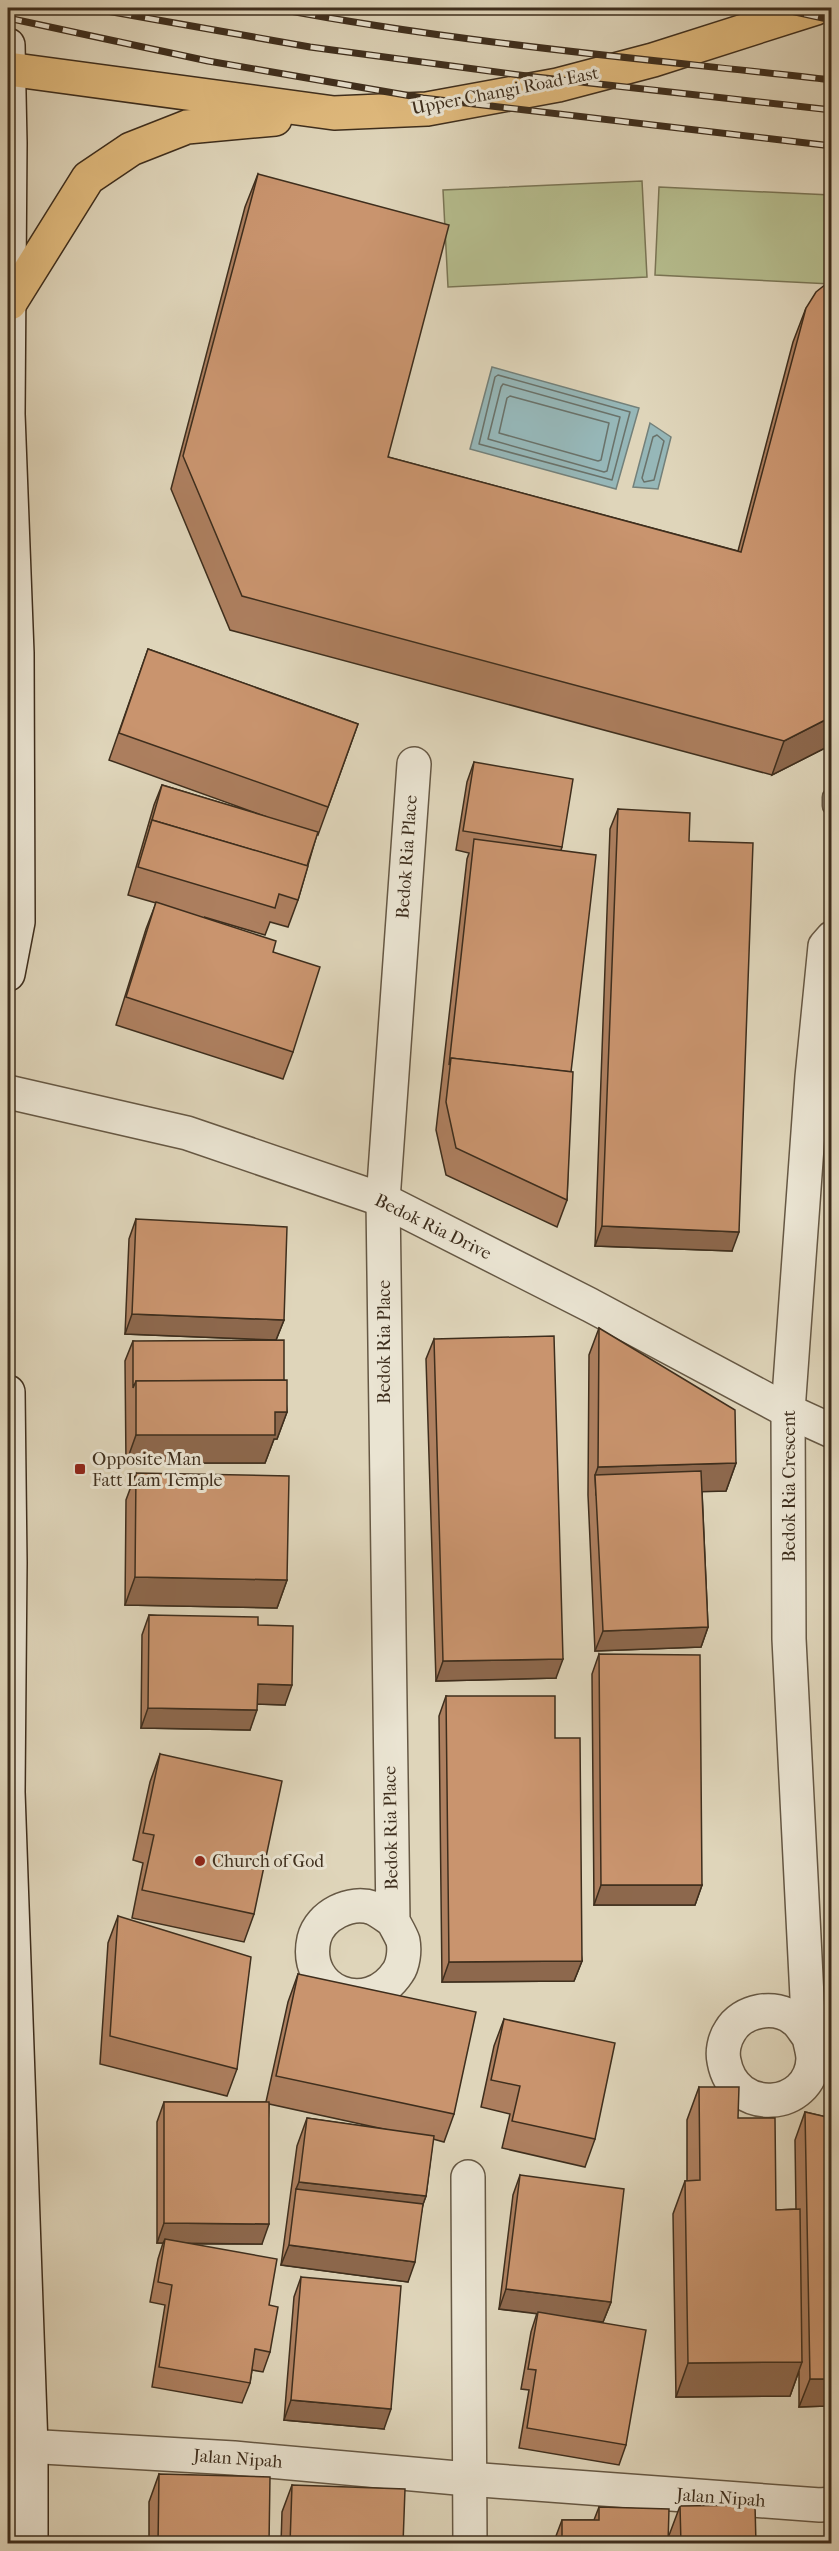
<svg xmlns="http://www.w3.org/2000/svg" width="839" height="2551" font-family="'IM FELL French Canon',serif">
	<style>
		.green { fill: #b5bc8d; stroke: #7a7555; stroke-width: 1.5 }
		.water { fill: #96b7b8; stroke: #73807a; stroke-width: 1.5 }
		.lines { fill: none; stroke-linecap: round; stroke-linejoin: round }
		.shore { stroke: #6a726a; stroke-width: 1.5 }
		.lane-casing { stroke: #665844; stroke-width: 21 }
		.street-casing { stroke: #665844; stroke-width: 36 }
		.secondary-casing { stroke: #3e2e1d; stroke-width: 36 }
		.primary-casing { stroke: #3e2e1d; stroke-width: 36 }
		.lane { stroke: #eae4d2; stroke-width: 18 }
		.street { stroke: #eae4d2; stroke-width: 33 }
		.secondary { stroke: #eae4d2; stroke-width: 33 }
		.primary { stroke: #e0ba7d; stroke-width: 33 }
		.rail-casing { stroke: #3e2e1d; stroke-width: 7 }
		.rail { stroke: #eae4d2; stroke-width: 4.5; stroke-dasharray: 14; stroke-linecap: butt }
		.wall { fill: #ad7f5f; stroke: #3e2e1d; stroke-width: 1.5 }
		.shaded-wall { fill: #8d684d; stroke: #3e2e1d; stroke-width: 1.5 }
		.building { fill: #c9946e; stroke: #3e2e1d; stroke-width: 1.5 }
		.poi-dot { fill: #8f2418; stroke: #eae4d2; stroke-width: 2 }
		.labels { text-anchor: middle; dominant-baseline: central; stroke-width: 6; stroke-linejoin: round; paint-order: stroke }
		.street-label { font-size: 18px; fill: #3e2e1d; stroke: #eae4d2 }
		.poi-label { font-size: 18px; fill: #3e2e1d; stroke: #eae4d2; text-anchor: start }
	</style>
	<rect width="100%" height="100%" fill="#dfd5ba"/>
	<filter id="stains"><feTurbulence type="fractalNoise" baseFrequency=".00333" numOctaves="4"/><feColorMatrix values="0 0 0 0 .2 0 0 0 0 .09 0 0 0 0 .02 0 0 0 .5 -.17"/></filter>
	<radialGradient id="worn" r=".72"><stop offset=".6" stop-color="#630" stop-opacity="0"/><stop offset="1" stop-color="#630" stop-opacity=".3"/></radialGradient>
	<!-- green -->
	<g class="green">
		<polygon points="642,181 647,277 448,287 443,190"/>
		<polygon points="659,187 831,195 831,284 655,275"/>
	</g>
	<!-- water -->
	<g class="water">
		<polygon points="492,367 639,408 616,489 470,449"/>
		<polygon points="650,423 671,437 658,489 633,487"/>
	</g>
	<g class="lines">
		<!-- shore -->
		<g class="shore">
			<polygon points="498,375 630,412 612,480 479,444 495,377"/>
			<polygon points="503,384 620,417 607,471 604,472 488,439 501,387"/>
			<polygon points="510,396 609,423 601,460 598,461 499,433 507,398"/>
			<polygon points="657,435 664,441 654,480 644,482 642,478 653,437"/>
		</g>
		<!-- lane casing -->
		<g class="lane-casing">
			<polyline id="lane" points="832,797 832,806"/>
		</g>
		<!-- street casing -->
		<g class="street-casing">
			<g id="street">
				<polyline points="8,1092 187,1133 383,1200 590,1305 788,1411 832,1431"/>
				<path d="M393,1921C387,1917 380,1911 373,1908C351,1900 320,1915 314,1939C302,1992 368,2018 398,1972C403,1965 405,1951 403,1941C401,1935 396,1927 393,1921L383,1200L414,764"/>
				<path d="M809,2037C804,2031 800,2023 794,2019C775,2004 742,2010 730,2031C724,2040 722,2052 724,2061C734,2117 811,2110 813,2059C813,2052 810,2043 809,2037L789,1639L788,1411L812,1077L825,946L832,938"/>
				<polyline points="468,2177 470,2544"/>
				<polyline points="8,2445 234,2458 468,2479 820,2505 832,2504"/>
			</g>
		</g>
		<!-- secondary casing -->
		<g class="secondary-casing">
			<g id="secondary">
				<polyline points="8,45 10,143 8,414 17,653 18,922 8,974"/>
				<polyline points="8,1392 10,1563 8,1792 31,2447 31,2544"/>
			</g>
		</g>
		<!-- primary casing -->
		<g class="primary-casing">
			<g id="primary">
				<polyline points="8,69 334,113 427,109 558,85 653,60 816,8"/>
				<polyline points="10,303 88,178 131,149 187,127 275,119"/>
			</g>
		</g>
		<!-- lane -->
		<use href="#lane" class="lane"/>
		<!-- street -->
		<use href="#street" class="street"/>
		<!-- secondary -->
		<use href="#secondary" class="secondary"/>
		<!-- primary -->
		<use href="#primary" class="primary"/>
		<!-- rail casing -->
		<g class="rail-casing">
			<g id="rail">
				<polyline points="90,8 310,47 527,76 832,110"/>
				<path d="M274,8C458,43 646,59 832,80"/>
				<polyline points="777,8 832,20"/>
				<polyline points="8,18 208,61 423,98 832,146"/>
			</g>
		</g>
		<!-- rail -->
		<use href="#rail" class="rail"/>
	</g>
	<!-- wall -->
	<g class="wall">
		<polygon points="258,174 388,457 738,551 793,342 806,308 831,745 772,775 230,630 171,489 245,207"/>
		<polygon points="148,649 358,724 318,835 317,834 298,900 288,927 270,922 265,935 204,917 273,952 293,1052 283,1079 116,1025 146,929 156,903 128,895 154,805 162,785 267,817 109,760"/>
		<polygon points="474,762 562,847 561,850 571,1072 567,1200 557,1227 446,1175 436,1130 467,859 469,853 456,850 467,782"/>
		<polygon points="618,809 689,841 732,1251 595,1246 610,829"/>
		<polygon points="136,1219 284,1320 276,1340 125,1334 129,1239"/>
		<polygon points="599,1328 736,1463 726,1491 702,1491 708,1627 701,1647 595,1651 588,1495 589,1355"/>
		<polygon points="434,1339 556,1678 436,1681 426,1359"/>
		<polygon points="133,1341 284,1380 287,1412 277,1439 274,1439 265,1463 126,1463 125,1361"/>
		<polygon points="136,1473 287,1580 277,1608 125,1605 126,1500"/>
		<polygon points="149,1615 258,1625 285,1705 257,1704 250,1730 141,1728 142,1635"/>
		<polygon points="599,1654 702,1885 695,1905 594,1905 592,1674"/>
		<polygon points="446,1696 555,1738 582,1961 574,1981 442,1982 439,1716"/>
		<polygon points="160,1754 254,1914 244,1942 132,1918 143,1863 133,1860 150,1782"/>
		<polygon points="118,1916 237,2069 227,2096 100,2064 108,1943"/>
		<polygon points="298,1974 454,2114 444,2142 433,2139 426,2196 423,2204 408,2282 281,2265 297,2146 307,2118 388,2130 269,2104 262,2244 190,2244 269,2305 270,2352 263,2372 252,2370 250,2383 242,2403 152,2387 165,2305 150,2302 158,2259 163,2243 157,2243 157,2122 164,2102 266,2102 288,2002"/>
		<polygon points="504,2019 595,2139 585,2167 502,2148 510,2114 481,2107 494,2046"/>
		<polygon points="699,2087 738,2118 776,2210 796,2209 795,2140 805,2112 831,2118 831,2418 827,2418 827,2406 799,2407 799,2371 790,2396 676,2397 673,2214 685,2181 687,2181 687,2120"/>
		<polygon points="520,2175 611,2302 603,2322 581,2319 626,2445 619,2465 519,2448 529,2390 521,2389 531,2332 537,2313 499,2309 513,2195"/>
		<polygon points="301,2277 384,2429 284,2420 294,2297"/>
		<polygon points="159,2474 269,2544 149,2544 149,2502"/>
		<polygon points="292,2485 403,2544 281,2544 282,2512"/>
		<polygon points="680,2506 756,2544 553,2544 562,2520 594,2520 599,2507 668,2538"/>
	</g>
	<!-- shaded-wall -->
	<g class="shaded-wall">
		<polygon points="831,717 831,745 772,775 784,741"/>
		<polygon points="602,1226 739,1232 732,1251 595,1246"/>
		<polygon points="132,1314 284,1320 276,1340 125,1334"/>
		<polygon points="275,1412 287,1412 277,1439 274,1439 265,1463 126,1463 136,1435"/>
		<polygon points="736,1463 726,1491 596,1495 595,1475 598,1467"/>
		<polygon points="135,1577 287,1580 277,1608 125,1605"/>
		<polygon points="708,1627 701,1647 595,1651 603,1631"/>
		<polygon points="563,1659 556,1678 436,1681 443,1661"/>
		<polygon points="258,1684 292,1685 285,1705 250,1704"/>
		<polygon points="148,1708 257,1710 250,1730 141,1728"/>
		<polygon points="601,1885 702,1885 695,1905 594,1905"/>
		<polygon points="582,1961 574,1981 442,1982 449,1962"/>
		<polygon points="299,2182 426,2196 416,2224 296,2189"/>
		<polygon points="164,2223 269,2224 262,2244 164,2243 165,2239 163,2243 157,2243"/>
		<polygon points="289,2245 415,2262 408,2282 281,2265"/>
		<polygon points="506,2289 611,2302 603,2322 499,2309"/>
		<polygon points="802,2362 790,2396 676,2397 688,2363"/>
		<polygon points="810,2379 831,2379 831,2393 827,2406 799,2407"/>
		<polygon points="291,2400 391,2409 384,2429 284,2420"/>
		<polygon points="831,2404 831,2418 827,2418"/>
	</g>
	<!-- building -->
	<g class="building">
		<polygon points="258,174 449,225 388,457 741,552 806,308 816,292 831,280 831,717 784,741 242,596 183,456"/>
		<polygon points="148,649 358,724 328,807 119,733"/>
		<polygon points="474,762 573,779 562,847 463,831"/>
		<polygon points="162,785 318,832 307,866 152,820 150,827"/>
		<polygon points="618,809 690,813 689,841 753,843 739,1232 602,1226"/>
		<polygon points="152,820 308,866 298,900 279,894 275,908 138,867"/>
		<polygon points="474,839 596,855 571,1072 451,1058 449,1065"/>
		<polygon points="156,902 276,941 273,952 320,967 293,1052 126,997"/>
		<polygon points="451,1058 573,1072 567,1200 456,1148 446,1102"/>
		<polygon points="136,1219 287,1227 284,1320 132,1314"/>
		<polygon points="599,1328 735,1410 736,1463 598,1467"/>
		<polygon points="554,1336 563,1659 443,1661 434,1339"/>
		<polygon points="284,1340 284,1380 136,1381 133,1388 133,1341"/>
		<polygon points="287,1380 287,1412 275,1412 275,1435 136,1435 136,1381"/>
		<polygon points="701,1471 708,1627 603,1631 595,1475"/>
		<polygon points="136,1473 289,1476 287,1580 135,1577"/>
		<polygon points="149,1615 258,1617 258,1625 293,1626 292,1685 258,1684 257,1710 148,1708"/>
		<polygon points="599,1654 700,1655 702,1885 601,1885"/>
		<polygon points="446,1696 555,1696 555,1738 580,1738 582,1961 449,1962"/>
		<polygon points="160,1754 282,1781 254,1914 142,1890 154,1835 143,1833"/>
		<polygon points="118,1916 251,1957 237,2069 110,2036"/>
		<polygon points="298,1974 476,2012 454,2114 276,2076"/>
		<polygon points="504,2019 615,2043 595,2139 512,2121 520,2086 491,2080"/>
		<polygon points="699,2087 739,2087 738,2118 775,2118 776,2210 800,2209 802,2362 688,2363 685,2181 700,2180"/>
		<polygon points="164,2102 269,2102 269,2224 164,2223"/>
		<polygon points="805,2112 831,2118 831,2379 810,2379"/>
		<polygon points="307,2118 434,2136 426,2196 299,2182"/>
		<polygon points="520,2175 624,2189 611,2302 506,2289"/>
		<polygon points="296,2189 423,2204 415,2262 289,2245"/>
		<polygon points="165,2239 277,2259 269,2305 278,2307 270,2352 255,2349 250,2383 159,2367 172,2285 158,2282"/>
		<polygon points="301,2277 401,2286 391,2409 291,2400"/>
		<polygon points="538,2312 646,2330 626,2445 527,2428 536,2370 528,2369"/>
		<polygon points="159,2474 270,2477 269,2544 158,2544"/>
		<polygon points="292,2485 405,2489 403,2544 290,2544"/>
		<polygon points="755,2505 756,2544 681,2544 680,2506"/>
		<polygon points="599,2507 669,2509 668,2544 562,2544 562,2520 599,2520"/>
	</g>
	<!-- markers -->
	<g class="poi-dot">
		<rect x="74" y="1463" width="12" height="12" rx="3"/>
		<circle cx="200" cy="1861" r="6"/>
	</g>
	<g class="labels">
		<!-- street labels -->
		<g class="street-label">
			<text transform="translate(505 91) rotate(-11)">Upper Changi Road East</text>
			<text transform="translate(407 857) rotate(-86)">Bedok Ria Place</text>
			<text transform="translate(433 1227) rotate(26)">Bedok Ria Drive</text>
			<text transform="translate(384 1342) rotate(-90)">Bedok Ria Place</text>
			<text transform="translate(789 1486) rotate(-90)">Bedok Ria Crescent</text>
			<text transform="translate(391 1828) rotate(-91)">Bedok Ria Place</text>
			<text transform="translate(238 2459) rotate(4)">Jalan Nipah</text>
			<text transform="translate(721 2498) rotate(4)">Jalan Nipah</text>
		</g>
		<!-- poi labels -->
		<g class="poi-label">
			<text x="92" y="1459">Opposite Man<tspan x="92" dy="21">Fatt Lam Temple</tspan></text>
			<text x="212" y="1861">Church of God</text>
		</g>
	</g>
	<!-- margin -->
	<rect width="839" height="2551" fill="none" stroke="#dfd5ba" stroke-width="30"/>
	<rect x="9" y="9" width="821" height="2533" fill="none" stroke="#3e2e1d" stroke-width="3"/>
	<rect x="15" y="15" width="809" height="2521" fill="none" stroke="#3e2e1d" stroke-width="1.5"/>
	<rect width="100%" height="100%" filter="url(#stains)"/>
	<rect width="100%" height="100%" fill="url(#worn)"/>
</svg>
